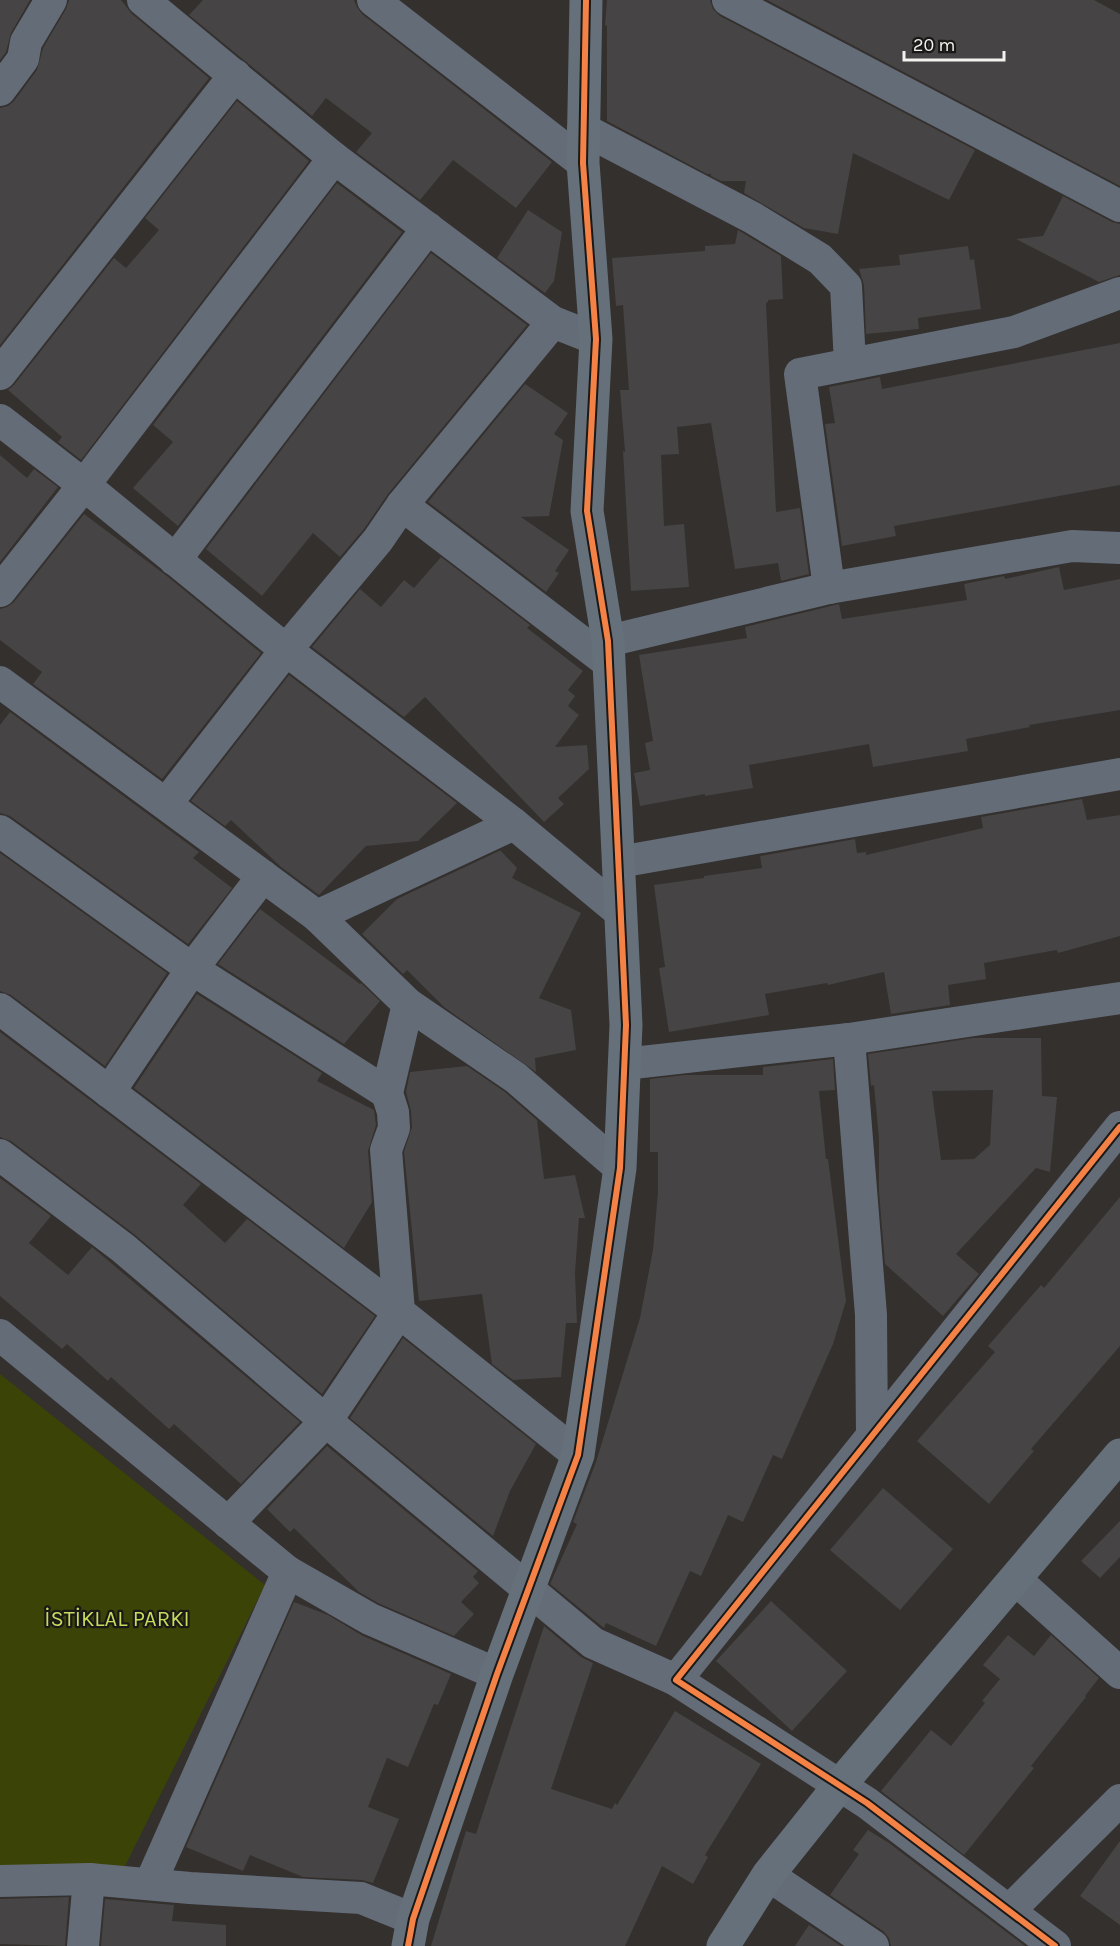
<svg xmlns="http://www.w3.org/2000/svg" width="1120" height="1946" font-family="Karla,sans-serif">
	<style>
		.green { fill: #3c4307 }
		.building { fill: #464444; fill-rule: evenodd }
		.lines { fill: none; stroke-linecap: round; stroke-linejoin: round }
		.street { stroke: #646c78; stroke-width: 32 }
		.secondary { stroke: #65707a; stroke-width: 33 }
		.cycleway-casing { stroke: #1a1917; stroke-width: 10 }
		.cycleway { stroke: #f48246; stroke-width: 6 }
		.labels { text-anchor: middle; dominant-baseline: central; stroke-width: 4.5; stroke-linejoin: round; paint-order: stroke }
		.park-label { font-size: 22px; fill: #c5db5b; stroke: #1a1917 }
	</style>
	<rect width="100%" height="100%" fill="#33302e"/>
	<!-- green -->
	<polygon class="green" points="0,1374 265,1585 123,1870 0,1886"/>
	<!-- building -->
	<g class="building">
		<polygon points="0,0 30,0 11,33 6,52 0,60"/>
		<polygon points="69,0 121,0 132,14 209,78 0,345 0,108 8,106 14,101 37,70 43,48 66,9"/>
		<polygon points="203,0 354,0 357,7 362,14 552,162 516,208 453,160 420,200 356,152 372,133 326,98 312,116 189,15"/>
		<polygon points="607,0 710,0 713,9 720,16 975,150 949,200 853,153 838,234 804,228 744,193 746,181 721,181 711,176 711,174 707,174 607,121 607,26 605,25"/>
		<polygon points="767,0 1094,0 1120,14 1120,186"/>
		<polygon points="237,101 309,161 81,460 58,442 62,437 8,390 14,385 114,258 126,268 159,230 145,218"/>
		<polygon points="337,183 402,232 178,526 133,488 173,442 153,425"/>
		<polygon points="1063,196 1112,222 1120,224 1120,275 1099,282 1016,239 1043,236"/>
		<polygon points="528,210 562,232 554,281 545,293 497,258"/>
		<polygon points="738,230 781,256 783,299 768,300 768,302 766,303 776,512 800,508 809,574 781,581 778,563 735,569 711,423 677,427 679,454 661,455 664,526 684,524 689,587 631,591 623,451 625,452 620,390 629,390 623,305 616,306 612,258 705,251 705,246 735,244"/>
		<polygon points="968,246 970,260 974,259 981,309 918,318 919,329 866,334 864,285 859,269 900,265 899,255"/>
		<polygon points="431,253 527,325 388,494 364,529 340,557 313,533 262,596 206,549"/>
		<polygon points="1120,343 1120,485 894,526 896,536 842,546 825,424 835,423 829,387 880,377 882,389"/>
		<polygon points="525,384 568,413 554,434 563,440 549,516 521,517 569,550 555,571 559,573 546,592 428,502"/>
		<polygon points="0,455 27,478 34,469 58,487 0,562"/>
		<polygon points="84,514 167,576 261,653 162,779 33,684 42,672 0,640 0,609 7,607 14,602"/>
		<polygon points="441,557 530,625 527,628 583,671 568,690 575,696 568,706 579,715 555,747 587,745 589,769 558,798 564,804 544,822 425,697 404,717 312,647 360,589 381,607 404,580 414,588"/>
		<polygon points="1059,567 1064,590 1120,579 1120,710 1029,725 1030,727 966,739 968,751 873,767 869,744 749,765 753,788 705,796 705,794 640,806 634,773 650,770 645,743 653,741 639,655 747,638 745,627 839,604 842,619 967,600 964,584 1004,576 1005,579"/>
		<polygon points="289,675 457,803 418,841 366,846 319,895 281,867 231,820 225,826 191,801"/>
		<polygon points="10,712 199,852 193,858 232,888 188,944 10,816 0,813 0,725"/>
		<polygon points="1082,799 1087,820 1120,815 1120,936 1058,953 1057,950 984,963 986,979 948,985 950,1005 891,1014 884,972 828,985 827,983 765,994 769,1015 669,1032 659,968 665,967 654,885 704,878 704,876 762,868 760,856 855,839 857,853 866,852 866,855 983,828 981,817"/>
		<polygon points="499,851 501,851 517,868 512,878 581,913 539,998 571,1010 576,1050 535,1058 536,1072 444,1007 407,970 403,974 362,934 397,899"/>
		<polygon points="0,853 167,973 105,1066 11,995 0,991"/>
		<polygon points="260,909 360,984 361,983 380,1001 344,1044 218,964"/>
		<polygon points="197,994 322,1073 317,1081 374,1110 376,1125 368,1151 372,1202 344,1248 134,1088"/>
		<polygon points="0,1032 201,1184 183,1205 225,1243 247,1219 375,1316 322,1394 134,1234 11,1141 0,1137"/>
		<path d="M973,1038H1041L1042,1096L1057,1097L1050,1172L1036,1168L956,1254L979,1274L943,1316L885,1264L879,1192V1139L874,1085L871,1086L868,1054ZM993,1090L990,1145L974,1159L941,1160L932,1091Z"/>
		<polygon points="833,1059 835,1090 819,1091 826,1159 828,1159 846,1301 833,1344 782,1459 773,1455 743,1522 728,1515 701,1576 690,1571 656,1646 606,1623 604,1628 550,1584 577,1524 573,1522 596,1462 640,1318 653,1250 658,1192 658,1152 650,1152 650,1079 685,1075 763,1075 763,1067"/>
		<polygon points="467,1066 505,1092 537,1120 544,1179 575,1175 585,1218 579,1218 575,1273 577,1323 566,1323 561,1377 513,1380 492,1364 482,1294 419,1301 404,1152 412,1127 411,1111 406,1092 410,1072"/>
		<polygon points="0,1178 51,1216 29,1243 68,1275 92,1247 300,1422 241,1484 174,1424 169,1429 111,1377 108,1381 67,1344 62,1349 0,1296"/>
		<polygon points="1120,1197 1120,1346 1031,1449 1034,1451 989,1504 917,1441 995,1352 988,1346 1041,1285 1044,1288"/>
		<polygon points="403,1338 536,1444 510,1491 493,1536 350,1418"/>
		<polygon points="327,1446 478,1571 473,1577 479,1583 461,1602 474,1614 454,1636 378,1603 359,1592 294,1528 290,1532 267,1509"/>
		<polygon points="883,1488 953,1549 900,1610 830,1550"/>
		<polygon points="1120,1521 1120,1557 1100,1578 1081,1561"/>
		<polygon points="771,1601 847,1671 792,1731 716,1661"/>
		<polygon points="294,1602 328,1615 363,1636 451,1674 438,1705 434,1704 408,1767 387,1758 368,1807 399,1819 373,1883 362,1880 303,1877 250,1855 243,1871 186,1847"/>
		<polygon points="544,1626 581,1657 593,1663 551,1789 612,1809 615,1803 617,1805 675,1711 761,1764 705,1855 708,1857 693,1884 662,1866 625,1946 431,1946 466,1831 476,1834"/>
		<polygon points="1008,1635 1034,1656 1051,1635 1099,1678 1085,1696 1086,1697 1031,1766 1034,1768 964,1855 881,1791 931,1730 951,1746 985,1703 982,1701 1000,1679 983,1665"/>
		<polygon points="868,1830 889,1843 1025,1946 891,1946 889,1938 883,1931 830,1895 859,1854 853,1850"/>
		<polygon points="1120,1841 1120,1925 1080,1896"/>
		<polygon points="69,1897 65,1946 0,1944 0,1899"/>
		<polygon points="105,1899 174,1905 172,1921 226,1925 226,1946 101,1946"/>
		<polygon points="809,1925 841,1946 795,1946"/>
	</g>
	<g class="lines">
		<!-- street -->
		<g class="street">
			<polyline points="143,0 334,158 553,322 596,339"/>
			<polyline points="373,0 583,163"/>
			<polyline points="728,0 1120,206"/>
			<polyline points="0,90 23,59 26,42 51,0"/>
			<polyline points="583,129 753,218 820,259 846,286 850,364"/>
			<polyline points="0,374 235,75"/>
			<polyline points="0,420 84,485 286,650 514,824 621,913"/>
			<polyline points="402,505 609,663"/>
			<polyline points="175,560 428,228"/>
			<polyline points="829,588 800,374 1014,332 1120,293"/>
			<polyline points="0,591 84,485 334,158"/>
			<polyline points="608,641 829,588 1072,546 1120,548"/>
			<polyline points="0,682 317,916 408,1004 516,1078 620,1168"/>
			<polyline points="166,804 286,650 378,540 402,505 553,322"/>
			<polyline points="0,831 192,969 387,1093"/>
			<polyline points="619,862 1120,774"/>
			<polyline points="317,916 514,824"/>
			<polyline points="0,1009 399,1312 578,1455"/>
			<polyline points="849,1039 871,1315 872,1436"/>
			<polyline points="624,1064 849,1039 1120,998"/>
			<polyline points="109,1092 192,969 263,876"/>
			<polyline points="0,1155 123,1248 326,1421 593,1643 676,1680"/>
			<polyline points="0,1335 288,1572 370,1619 497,1674"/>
			<polyline points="228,1523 326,1421 399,1312 386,1150 394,1128 393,1112 387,1093 408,1004"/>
			<polyline points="1015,1579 1120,1673"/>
			<polyline points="768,1875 873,1946"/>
			<polyline points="0,1881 89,1879 190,1888 361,1898 413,1919"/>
			<polyline points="150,1884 288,1572"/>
			<polyline points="1009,1911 1120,1800"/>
			<polyline points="83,1946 89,1879"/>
			<polyline points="1055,1946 867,1803 676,1680 1120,1127"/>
		</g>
		<!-- secondary -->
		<g class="secondary">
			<polyline points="408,1946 413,1919 497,1674 578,1455 620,1168 626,1025 608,641 587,511 596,339 583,163 586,0"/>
			<polyline points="723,1946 768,1875 839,1786 1120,1455"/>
		</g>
		<!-- cycleway casing -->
		<g class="cycleway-casing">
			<g id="cycleway">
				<polyline points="408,1946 413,1919 497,1674 578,1455 620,1168 626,1025 608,641 587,511 596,339 583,163 586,0"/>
				<polyline points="1055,1946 867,1803 676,1680 1120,1127"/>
			</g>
		</g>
		<!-- cycleway -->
		<use href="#cycleway" class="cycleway"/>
	</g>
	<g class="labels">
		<!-- park labels -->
		<g class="park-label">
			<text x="117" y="1619">İSTİKLAL PARKI</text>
		</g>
	</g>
	<!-- scale -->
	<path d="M904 51v9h100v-9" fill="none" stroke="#f4f2ef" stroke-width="3"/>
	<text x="913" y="51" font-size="18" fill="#f4f2ef" stroke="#1a1917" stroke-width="4.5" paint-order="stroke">20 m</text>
</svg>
